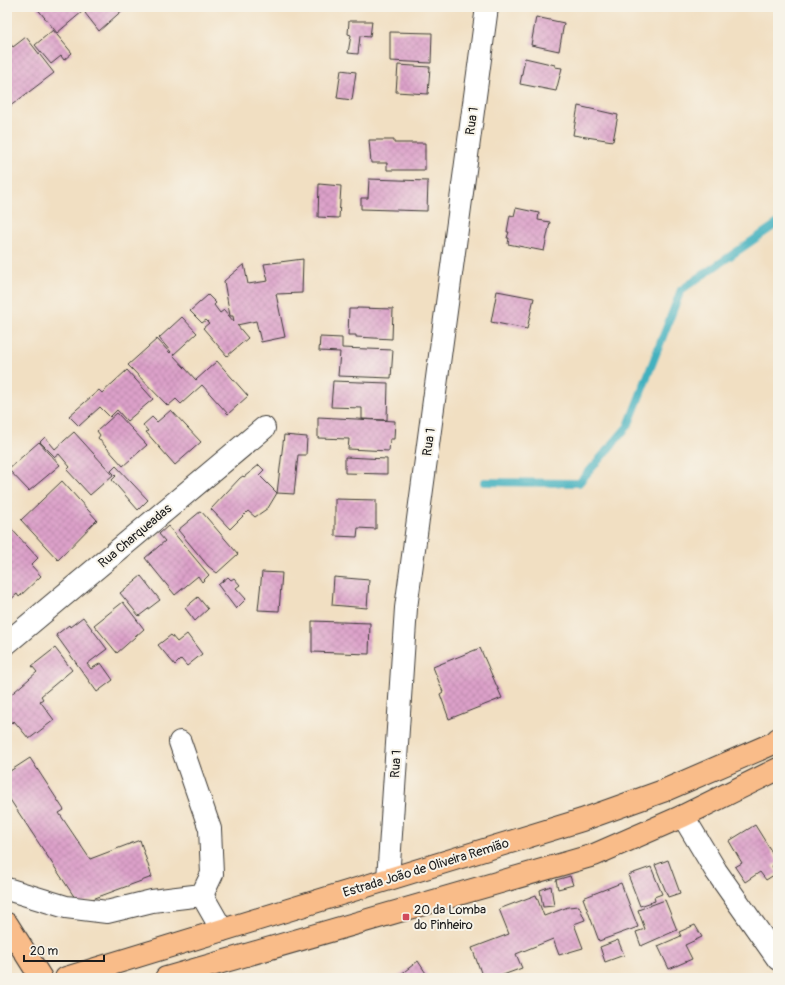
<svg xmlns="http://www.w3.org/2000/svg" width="785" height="985" font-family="Pangolin,sans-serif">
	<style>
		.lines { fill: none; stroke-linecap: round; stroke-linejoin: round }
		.stream { stroke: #43b1bf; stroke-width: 8 }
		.building { fill: url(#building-cross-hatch) }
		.minor-casing { stroke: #3c3935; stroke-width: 24 }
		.major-casing { stroke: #3c3935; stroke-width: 24 }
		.minor { stroke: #fff; stroke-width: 22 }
		.major { stroke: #f9bc89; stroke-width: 22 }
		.poi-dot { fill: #d1495b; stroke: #f7f3e8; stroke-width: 1.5 }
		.labels { text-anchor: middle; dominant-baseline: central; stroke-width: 4; stroke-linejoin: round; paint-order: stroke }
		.street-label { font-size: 13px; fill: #1c1c1c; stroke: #f7f3e8 }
		.poi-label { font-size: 13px; fill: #1c1c1c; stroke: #f7f3e8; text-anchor: start }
	</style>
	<defs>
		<pattern id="building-cross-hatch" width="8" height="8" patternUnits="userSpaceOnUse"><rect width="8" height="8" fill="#dca0c9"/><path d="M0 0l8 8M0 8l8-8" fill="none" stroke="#bc89ac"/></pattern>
	</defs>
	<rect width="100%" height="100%" fill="#f7f3e8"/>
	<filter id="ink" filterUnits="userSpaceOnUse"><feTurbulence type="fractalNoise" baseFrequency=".025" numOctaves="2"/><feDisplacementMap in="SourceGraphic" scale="8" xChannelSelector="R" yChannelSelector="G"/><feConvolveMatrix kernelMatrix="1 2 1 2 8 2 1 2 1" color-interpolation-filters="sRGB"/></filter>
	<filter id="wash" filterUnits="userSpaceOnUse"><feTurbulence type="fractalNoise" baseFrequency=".012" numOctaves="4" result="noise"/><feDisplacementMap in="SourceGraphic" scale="16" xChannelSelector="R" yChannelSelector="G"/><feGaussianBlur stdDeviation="0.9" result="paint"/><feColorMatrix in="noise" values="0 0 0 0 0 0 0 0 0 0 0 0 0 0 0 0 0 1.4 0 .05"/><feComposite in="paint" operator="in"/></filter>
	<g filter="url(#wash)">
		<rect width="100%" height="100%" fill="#f1dfc2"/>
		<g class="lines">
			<!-- stream -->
			<polyline class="stream" points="484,482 579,483 628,426 681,290 778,223"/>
		</g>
		<g id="blocks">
			<!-- building -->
			<g class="building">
				<polygon points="36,7 77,7 82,12 57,33"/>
				<polygon points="92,7 126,7 99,31 85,13"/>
				<polygon points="536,17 564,23 559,51 531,45"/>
				<polygon points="349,21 372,21 370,37 360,36 358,54 348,53 351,35 348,34"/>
				<polygon points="53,30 72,53 64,60 61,56 51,64 35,45"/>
				<polygon points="390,32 432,33 431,63 390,61"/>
				<polygon points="26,37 54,73 9,107 11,110 7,113 7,78 11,75 7,70 7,53 11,50 10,49 7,51 7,40 13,47"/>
				<polygon points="525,58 555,65 555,67 562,68 556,91 520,84"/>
				<polygon points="398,65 430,67 428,94 396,92"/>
				<polygon points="341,70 356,72 352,100 337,98"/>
				<polygon points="578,106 618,115 613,141 573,135"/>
				<polygon points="369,140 394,140 394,143 425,143 425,170 387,170 387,163 371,163"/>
				<polygon points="369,179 428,181 427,211 361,209 361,198 368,198"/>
				<polygon points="319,184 341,186 339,218 318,217"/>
				<polygon points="516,208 539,213 538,220 550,222 544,251 508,244 509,238 507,238 509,232 507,232 510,215 514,216"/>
				<polygon points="303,259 302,293 276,294 285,337 261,342 256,321 237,325 248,338 227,356 203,328 209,323 206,320 202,323 190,311 208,295 216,303 214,305 220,313 224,310 234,322 233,316 230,316 224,281 244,264 248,284 268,281 264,264"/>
				<polygon points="497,291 534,298 527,329 491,322"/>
				<polygon points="357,308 393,309 392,339 356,337 356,335 348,335 349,309 357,309"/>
				<polygon points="182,317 197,333 173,355 196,380 217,361 248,396 228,414 202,385 181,404 176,399 168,406 128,365 157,339 170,353 171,352 159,338"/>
				<polygon points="320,337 342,338 342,348 393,350 391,378 338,376 340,352 319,351"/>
				<polygon points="127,370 153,399 127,421 117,410 110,417 100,407 79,426 69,416 99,390 102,393"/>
				<polygon points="333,381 388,383 387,420 362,419 362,408 331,407"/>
				<polygon points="171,410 201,442 175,465 146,432 148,431 143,425 152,417 157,422"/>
				<polygon points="117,413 147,445 123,466 98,438 100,435 97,431"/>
				<polygon points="318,417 395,421 394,439 390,439 389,451 348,449 349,439 318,438"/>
				<polygon points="74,432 113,475 90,495 67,470 70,467 59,454 55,457 40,442 45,437 55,449"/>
				<polygon points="284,435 307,437 306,455 298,455 294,494 277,493"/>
				<polygon points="39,442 60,465 29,491 8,469"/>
				<polygon points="345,457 387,459 387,474 345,473"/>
				<polygon points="259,465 264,470 259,475 277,493 268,508 255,517 248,511 230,529 211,509 240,478 243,476 244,477"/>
				<polygon points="116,466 148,500 138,510 112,480 116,476 111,471"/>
				<polygon points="62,481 97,520 58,560 21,520"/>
				<polygon points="335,499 376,500 376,529 358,528 357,537 335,536"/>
				<polygon points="201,511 238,554 217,573 208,566 178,530"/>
				<polygon points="7,524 38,558 31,565 41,576 19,597 17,594 8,602"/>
				<polygon points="168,526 209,575 202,582 198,576 175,595 145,558 165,541 159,534"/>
				<polygon points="262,572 282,573 279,611 258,610"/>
				<polygon points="141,576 160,600 139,616 120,593"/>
				<polygon points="228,577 231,580 234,578 240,585 236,588 246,599 236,609 218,585"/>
				<polygon points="334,577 369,580 367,608 332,605"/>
				<polygon points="198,597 208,609 195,621 185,608"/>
				<polygon points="123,602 144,629 117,653 94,625"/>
				<polygon points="83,617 107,649 87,664 91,669 101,663 113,680 97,692 56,635 69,625 70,627"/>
				<polygon points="312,621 370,623 369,654 312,652"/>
				<polygon points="187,634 202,654 187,666 181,659 175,665 158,645 171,635 177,642"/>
				<polygon points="55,648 72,670 41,696 43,699 40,701 54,720 29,739 14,721 12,723 7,717 7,698 37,672 32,666"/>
				<polygon points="480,648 502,698 449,719 440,694 443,692 433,667"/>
				<polygon points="30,758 64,810 59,813 90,859 140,840 152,877 79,904 7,795 7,773"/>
				<polygon points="755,825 778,862 772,866 777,873 766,880 760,872 745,882 735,867 742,863 729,841"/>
				<polygon points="668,860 680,893 668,897 655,865"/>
				<polygon points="651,867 662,894 654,897 655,901 640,906 628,875"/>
				<polygon points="570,876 573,885 558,889 556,880"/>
				<polygon points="621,883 638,927 599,941 583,898"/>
				<polygon points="551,886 554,906 543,907 540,890"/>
				<polygon points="536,895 544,916 568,907 579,906 585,920 574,924 583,948 559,955 553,939 516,954 522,968 495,978 483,978 472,948 509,934 499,909"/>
				<polygon points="665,900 677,930 641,946 636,932 645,929 638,910"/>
				<polygon points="695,925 702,937 685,945 692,959 669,969 658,946 681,936 679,932"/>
				<polygon points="618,940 624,955 605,962 600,947"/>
				<polygon points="418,961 429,978 396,978"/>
			</g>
		</g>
	</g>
	<g filter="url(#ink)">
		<use href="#blocks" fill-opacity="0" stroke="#3c3935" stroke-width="1"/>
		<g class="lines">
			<!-- minor casing -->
			<g class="minor-casing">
				<g id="minor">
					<polyline points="7,643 264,428"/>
					<polyline points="683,816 716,871 778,959"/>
					<polyline points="388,879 406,608 487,7"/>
					<polyline points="7,889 66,907 107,912 152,901 202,895 212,874 210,829 180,742"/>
					<polyline points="202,895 222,930"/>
				</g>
			</g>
			<!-- major casing -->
			<g class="major-casing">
				<g id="major">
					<polyline points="7,924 41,978"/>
					<polyline points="66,978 582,820 663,791 774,743 778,739"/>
					<polyline points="166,978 594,855 683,816 778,769"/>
				</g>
			</g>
			<!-- minor -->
			<use href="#minor" class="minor"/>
			<!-- major -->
			<use href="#major" class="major"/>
		</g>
	</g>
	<!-- markers -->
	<rect class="poi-dot" x="402" y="913" width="8" height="8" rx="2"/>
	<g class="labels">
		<!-- street labels -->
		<g class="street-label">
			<text transform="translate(472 121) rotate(-82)">Rua 1</text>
			<text transform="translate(429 442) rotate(-82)">Rua 1</text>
			<text transform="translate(135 536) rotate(-40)">Rua Charqueadas</text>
			<text transform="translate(396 764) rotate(-86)">Rua 1</text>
			<text transform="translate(426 868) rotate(-17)">Estrada João de Oliveira Remião</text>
		</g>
		<!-- poi labels -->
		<g class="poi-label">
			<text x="414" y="910">20 da Lomba<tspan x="414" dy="15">do Pinheiro</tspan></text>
		</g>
	</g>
	<!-- margin -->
	<rect width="785" height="985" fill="none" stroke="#f7f3e8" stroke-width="24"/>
	<!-- scale -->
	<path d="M24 955v6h80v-6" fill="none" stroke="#1c1c1c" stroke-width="2"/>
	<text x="30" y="955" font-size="12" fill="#1c1c1c" stroke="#f7f3e8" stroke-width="3" paint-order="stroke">20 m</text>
</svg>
